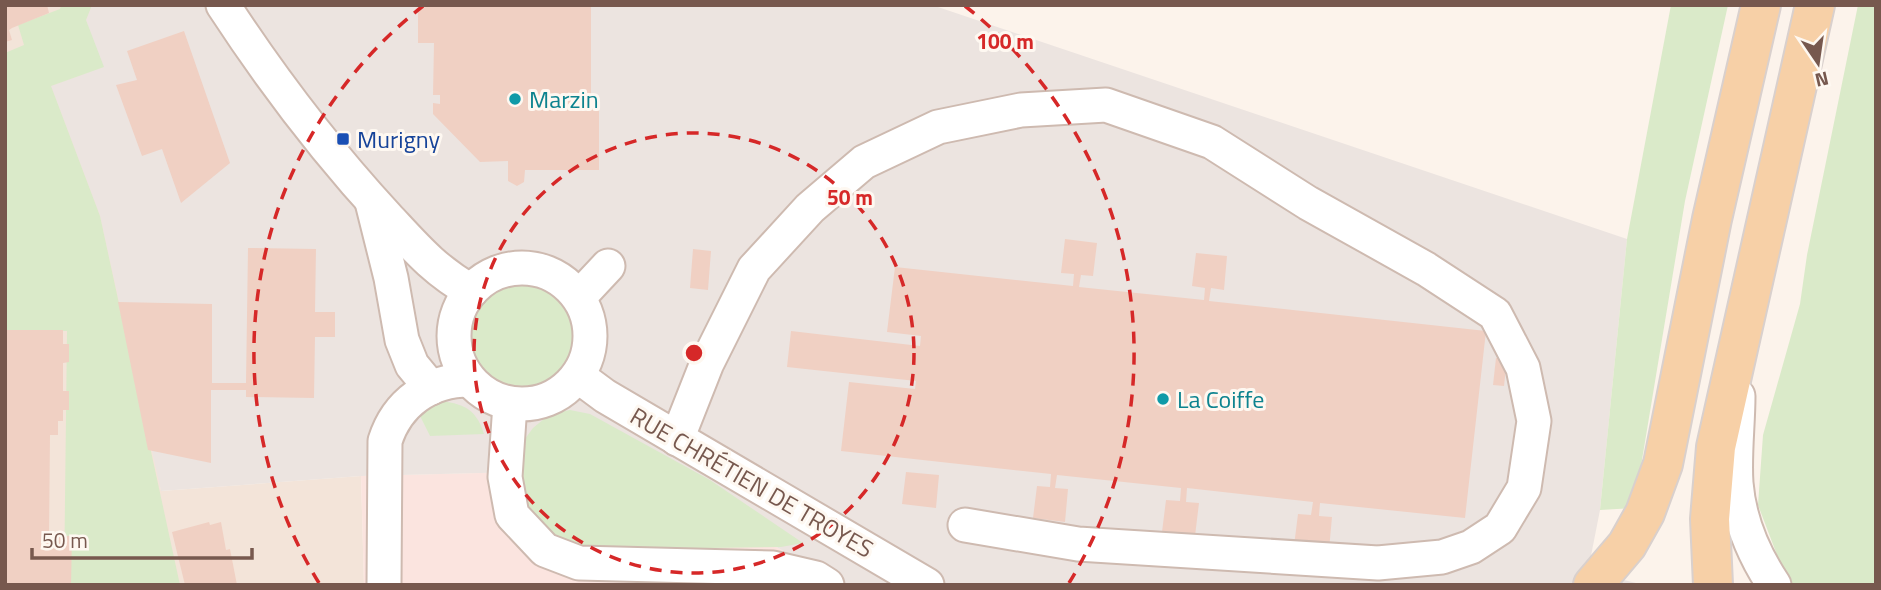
<svg xmlns="http://www.w3.org/2000/svg" width="1881" height="590" font-family="'Titillium Web',sans-serif">
	<style>
		.residential { fill: #f3e4d9 }
		.commercial { fill: #fbe4df }
		.industrial { fill: #ece4e0 }
		.green { fill: #daeac9 }
		.building { fill: #f0d0c3 }
		.lines { fill: none; stroke-linecap: round; stroke-linejoin: round }
		.minor-casing { stroke: #cebab0; stroke-width: 37 }
		.major-casing { stroke: #d9d0cd; stroke-width: 42 }
		.minor { stroke: #fff; stroke-width: 33 }
		.major { stroke: #f7d0a7; stroke-width: 38 }
		.ring { fill: none; stroke: #d62828; stroke-width: 3.5; stroke-dasharray: 12 9 }
		.culture-dot { fill: #0f9aa8; stroke: #fef8f1; stroke-width: 2.5 }
		.transit-dot { fill: #1a4fb4; stroke: #fef8f1; stroke-width: 2.5 }
		.labels { text-anchor: middle; dominant-baseline: central; stroke-width: 6; stroke-linejoin: round; paint-order: stroke }
		.culture-label { font-size: 24px; fill: #0d838f; stroke: #fef8f1; text-anchor: start }
		.transit-label { font-size: 24px; fill: #164399; stroke: #fef8f1; text-anchor: start }
		.street-label { font-size: 24px; fill: #77584e; stroke: #fef8f1 }
		.centre { fill: #d62828; stroke: #fef8f1; stroke-width: 3.5 }
		.ring-label { font-size: 21px; text-anchor: middle; font-weight: bold; fill: #d62828; stroke: #fef8f1; stroke-width: 6; stroke-linejoin: round; paint-order: stroke }
	</style>
	<rect width="100%" height="100%" fill="#fcf3eb"/>
	<!-- residential -->
	<polygon class="residential" points="5,5 113,5 161,491 361,476 364,585 5,585"/>
	<!-- commercial -->
	<polygon class="commercial" points="636,469 845,585 364,585 361,476"/>
	<!-- industrial -->
	<polygon class="industrial" points="92,5 932,5 1627,239 1600,510 1588,571 1644,585 845,585 636,469 361,476 161,491 100,216 51,86 103,67 86,20"/>
	<!-- green -->
	<g class="green">
		<polygon points="61,5 92,5 86,20 104,67 51,86 100,216 180,585 64,585 67,331 5,330 5,53 24,45 18,25 60,9"/>
		<polygon points="1671,5 1728,5 1685,201 1634,508 1600,510 1627,239"/>
		<polygon points="1858,5 1876,5 1876,585 1793,585 1782,568 1758,505 1763,435 1800,304 1807,255"/>
		<circle cx="522" cy="337" r="52"/>
		<path d="M432,400C459,403 475,405 484,434L430,436L417,410Z"/>
		<polygon points="570,410 590,414 710,480 803,543 781,547 638,549 564,545 528,520 520,495 519,447 533,428 550,414"/>
	</g>
	<!-- building -->
	<g class="building">
		<polygon points="5,5 47,5 49,13 12,28 9,30 12,40 5,42"/>
		<polygon points="418,5 591,5 591,104 599,104 599,170 525,170 524,182 517,186 508,181 508,161 480,162 433,114 433,103 440,104 440,95 433,95 434,43 418,43"/>
		<polygon points="184,31 230,163 181,203 162,149 142,156 116,85 137,80 127,51"/>
		<polygon points="1065,239 1097,243 1093,276 1081,275 1079,287 1204,300 1205,288 1192,286 1196,253 1227,256 1224,290 1211,288 1209,301 1486,331 1465,518 1320,503 1319,516 1332,517 1329,550 1294,546 1298,514 1311,515 1313,502 1187,488 1186,502 1199,503 1195,536 1162,532 1166,500 1180,501 1181,488 1057,475 1055,488 1068,489 1065,522 1033,518 1037,486 1050,487 1051,474 841,451 849,382 915,389 916,381 787,367 791,331 920,346 921,336 887,332 895,267 1073,286 1074,274 1061,273"/>
		<polygon points="248,248 316,249 315,312 335,312 335,337 315,337 314,398 246,397 246,390 211,390 211,463 148,450 118,302 212,304 212,383 246,383"/>
		<polygon points="693,249 711,251 708,290 690,288"/>
		<polygon points="5,330 63,330 63,344 69,344 69,362 63,363 63,391 69,391 69,410 63,410 63,421 58,421 58,435 50,435 49,536 72,536 71,585 5,585"/>
		<polygon points="1496,358 1507,359 1504,386 1493,385"/>
		<polygon points="906,472 939,475 936,508 902,504"/>
		<polygon points="209,522 210,525 221,522 226,550 230,549 237,585 185,585 172,532"/>
	</g>
	<g class="lines">
		<!-- minor casing -->
		<g class="minor-casing">
			<g id="minor">
				<path d="M223,5C272,80 326,151 387,217C415,247 434,270 471,291"/>
				<polyline points="372,202 391,278 402,340 412,365 431,388"/>
				<circle cx="522" cy="336" r="68"/>
				<polyline points="579,297 608,266"/>
				<polyline points="578,376 605,396 927,585"/>
				<path d="M1738,396C1738,424 1734,455 1736,483C1739,519 1754,555 1774,585"/>
				<polyline points="510,404 505,477 512,515 545,550 579,563 773,568 816,578 827,585"/>
				<polyline points="677,439 707,363 754,269 810,208 864,162 938,127 1021,110 1106,105 1212,142 1308,203 1426,269 1495,314 1523,368 1534,421 1524,488 1500,528 1471,547 1442,557 1378,563 1078,544 965,525"/>
				<path d="M384,585L385,441C397,403 429,380 469,380"/>
			</g>
		</g>
		<!-- major casing -->
		<g class="major-casing">
			<g id="major">
				<polyline points="1593,585 1627,545 1645,513 1663,464 1712,219 1761,5"/>
				<polyline points="1713,585 1710,519 1716,447 1815,5"/>
			</g>
		</g>
		<!-- minor -->
		<use href="#minor" class="minor"/>
		<!-- major -->
		<use href="#major" class="major"/>
	</g>
	<!-- distance rings -->
	<g class="ring">
		<circle cx="694" cy="353" r="220"/>
		<path d="M319 583A440 440 0 0 1 423 6M965 6A440 440 0 0 1 1069 583"/>
	</g>
	<!-- markers -->
	<g class="culture-dot">
		<circle cx="515" cy="99" r="7"/>
		<circle cx="1163" cy="399" r="7"/>
	</g>
	<rect class="transit-dot" x="336" y="132" width="14" height="14" rx="3.5"/>
	<g class="labels">
		<!-- culture labels -->
		<g class="culture-label">
			<text x="529" y="99">Marzin</text>
			<text x="1177" y="399">La Coiffe</text>
		</g>
		<!-- transit labels -->
		<g class="transit-label">
			<text x="357" y="139">Murigny</text>
		</g>
		<!-- street labels -->
		<g class="street-label">
			<text transform="translate(752 482) rotate(30)">RUE CHRÉTIEN DE TROYES</text>
		</g>
	</g>
	<circle cx="694" cy="353" r="10" class="centre"/>
	<g class="ring-label">
		<text x="1005" y="49">100 m</text>
		<text x="850" y="205">50 m</text>
	</g>
	<!-- border -->
	<rect width="1881" height="590" fill="none" stroke="#77584e" stroke-width="14"/>
	<!-- north arrow -->
	<g transform="translate(1818 63) rotate(167)" stroke="#fef8f1" stroke-width="5" paint-order="stroke">
	<path d="M0-5L12 26L0 18L-12 26Z" fill="#77584e"/>
	<text y="-10" font-size="19" font-weight="bold" text-anchor="middle" fill="#77584e">N</text>
	</g>
	<!-- scale -->
	<path d="M32 548v10h220v-10" fill="none" stroke="#77584e" stroke-width="3.5"/>
	<text x="42" y="548" font-size="21" fill="#77584e" stroke="#fef8f1" stroke-width="5" paint-order="stroke">50 m</text>
</svg>
